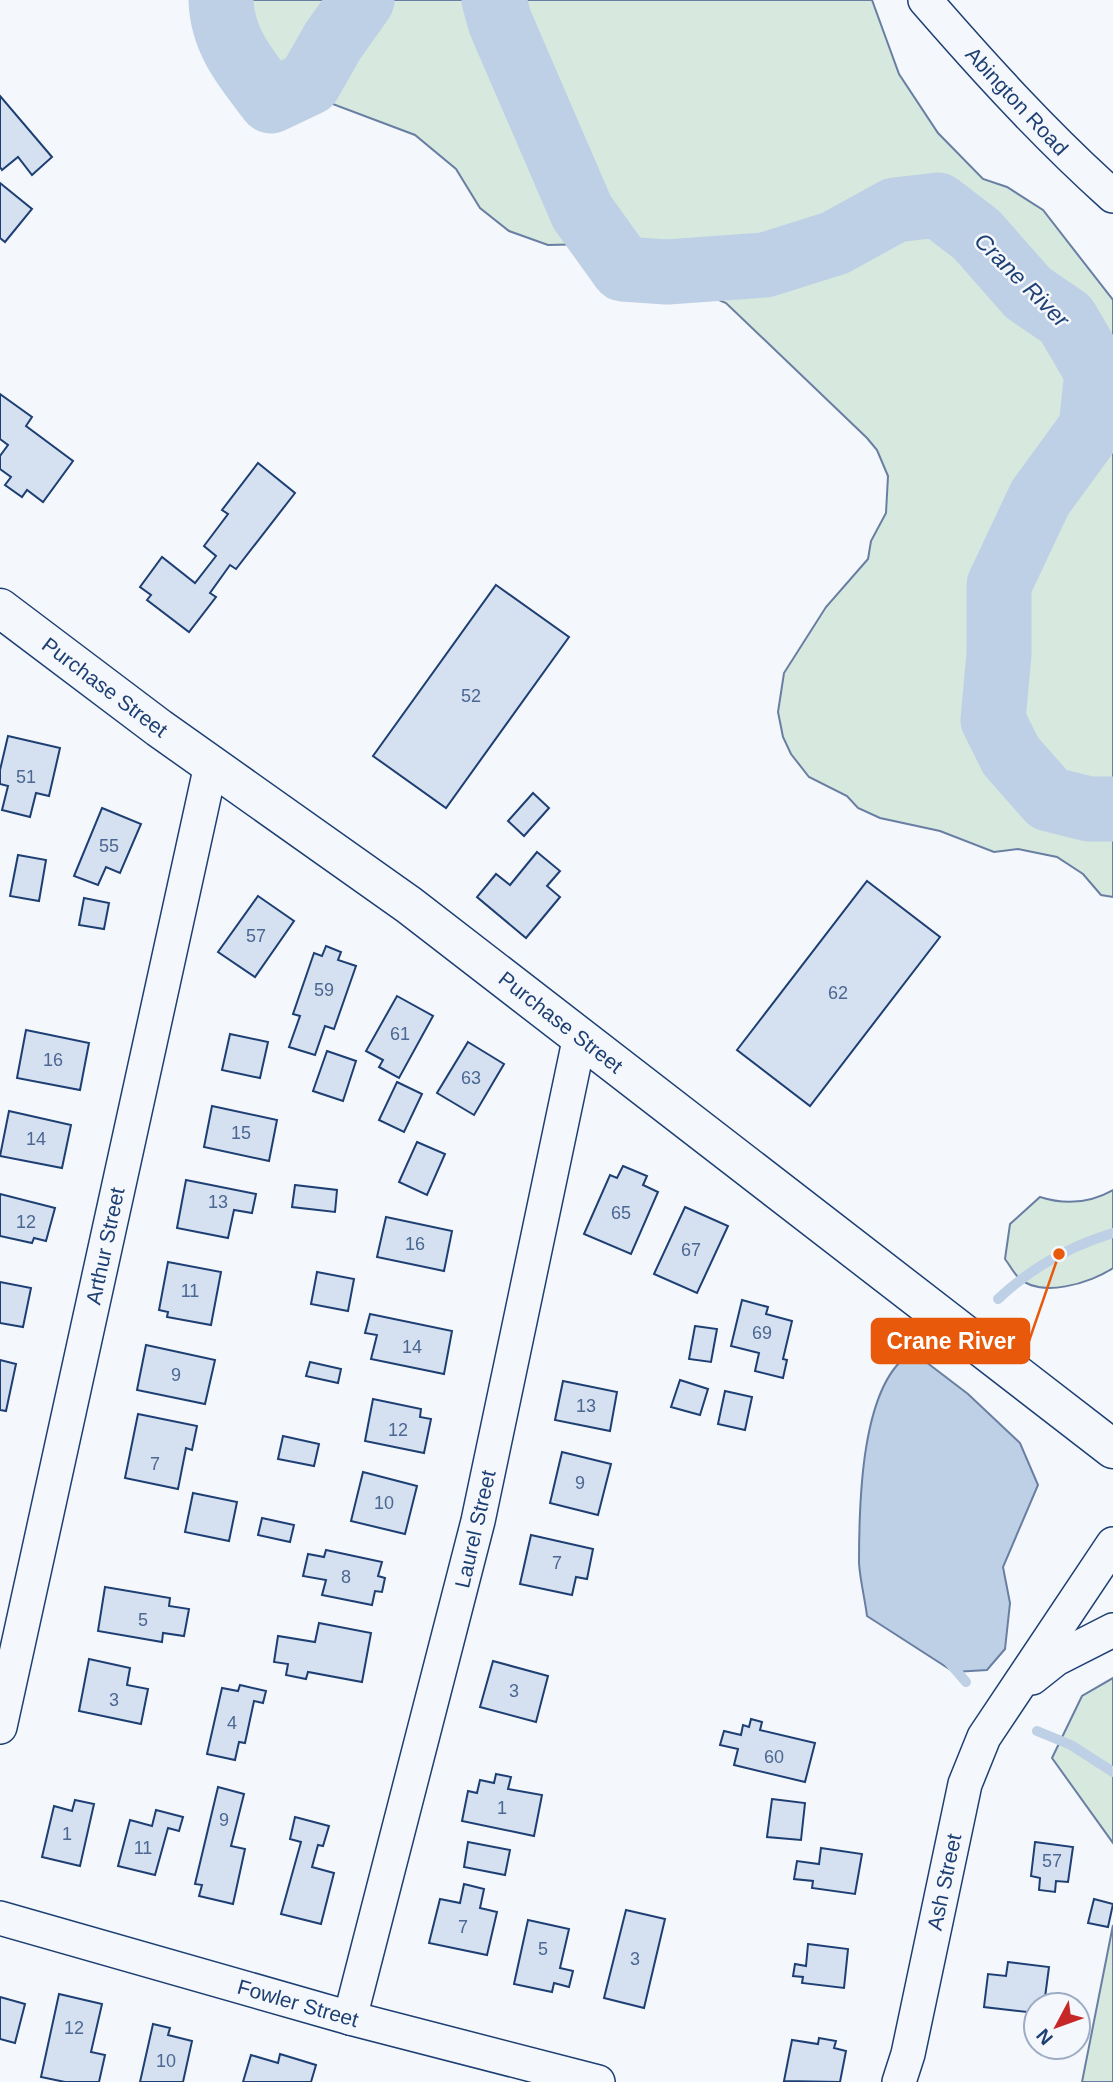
<svg xmlns="http://www.w3.org/2000/svg" width="1113" height="2082" font-family="Helvetica,sans-serif">
	<style>
		.green { fill: #d7e8df; stroke: #687fa3; stroke-width: 2 }
		.water { fill: #bed0e5; stroke: #687fa3; stroke-width: 2 }
		.lines { fill: none; stroke-linecap: round; stroke-linejoin: round }
		.stream { stroke: #bed0e5; stroke-width: 10 }
		.river { stroke: #bed0e5; stroke-width: 65 }
		.building { fill: #d5e0f0; stroke: #1d3f73; stroke-width: 2 }
		.minor-casing { stroke: #1d3f73; stroke-width: 36 }
		.tertiary-casing { stroke: #1d3f73; stroke-width: 41 }
		.minor { stroke: #f4f7fb; stroke-width: 33 }
		.tertiary { stroke: #f4f7fb; stroke-width: 38 }
		.labels { text-anchor: middle; dominant-baseline: central; stroke-width: 5; stroke-linejoin: round; paint-order: stroke }
		.number-label { font-size: 18px; fill: #4b6792 }
		.street-label { font-size: 21px; fill: #1d3f73; stroke: #f4f7fb }
		.water-label { font-size: 23px; font-style: italic; fill: #1d3f73; stroke: #f4f7fb }
		.leader { fill: none; stroke: #e8590c; stroke-width: 2.5 }
		.callout-dot { fill: #e8590c; stroke: #f4f7fb; stroke-width: 2.5 }
		.callout { fill: #e8590c; stroke: #e8590c; stroke-width: 2.5 }
		.callout-label { font-size: 23px; text-anchor: middle; font-weight: bold; fill: #fff }
	</style>
	<rect width="100%" height="100%" fill="#f4f7fb"/>
	<!-- green -->
	<g class="green">
		<polygon points="238,0 872,0 899,74 938,133 983,179 1007,187 1043,210 1113,300 1113,897 1101,895 1083,874 1057,857 1018,849 994,852 940,831 880,818 858,808 847,796 809,777 791,754 783,737 778,712 784,673 826,607 868,559 871,541 886,513 888,476 877,450 867,438 726,303 689,287 625,279 591,244 548,245 509,231 480,208 456,169 415,135 290,88 262,63 252,29"/>
		<path d="M1113,1190V1268C1091,1283 1040,1299 1018,1277C1013,1272 1009,1264 1005,1259L1010,1224L1040,1197C1065,1205 1090,1203 1113,1190Z"/>
		<polygon points="1113,1678 1113,1843 1052,1758 1082,1696"/>
		<polygon points="1113,1925 1113,2082 1082,2082"/>
	</g>
	<!-- water -->
	<path class="water" d="M913,1352L968,1394L1020,1443L1038,1485L1003,1567L1010,1603L1005,1649L987,1670L954,1672L867,1616C865,1599 860,1580 859,1563C859,1507 860,1381 913,1352Z"/>
	<g class="lines">
		<!-- stream -->
		<g class="stream">
			<path d="M998,1299C1031,1268 1070,1246 1113,1233"/>
			<polyline points="947,1660 966,1682"/>
			<polyline points="1037,1731 1071,1745 1113,1772"/>
		</g>
		<!-- river -->
		<g class="river">
			<path d="M221,0C222,41 247,70 271,101L309,83L333,41L362,0"/>
			<polyline points="494,0 500,22 582,212 623,269 667,272 765,265 835,243 895,210 938,205 977,235 1028,293 1066,319 1097,372 1091,428 1040,498 999,585 999,654 993,720 1011,756 1049,799 1089,809 1113,809"/>
		</g>
	</g>
	<!-- building -->
	<g class="building">
		<polygon points="0,96 52,157 32,175 18,157 2,170 0,167"/>
		<polygon points="0,183 32,209 5,242 0,238"/>
		<polygon points="0,394 32,417 26,426 73,461 43,502 27,490 22,497 5,485 11,477 0,469 0,456 8,445 0,439"/>
		<polygon points="258,463 295,493 236,569 230,565 210,593 216,597 189,632 147,600 151,595 140,587 162,557 195,583 216,556 204,546 228,514 222,510"/>
		<polygon points="496,585 569,637 446,808 373,756"/>
		<polygon points="8,736 60,748 49,796 36,793 30,817 2,810 8,786 0,784 0,770"/>
		<polygon points="533,793 549,808 524,836 508,821"/>
		<polygon points="102,808 141,824 120,873 106,867 98,885 74,876"/>
		<polygon points="537,852 560,871 547,886 560,897 526,938 477,897 496,874 510,885"/>
		<polygon points="18,855 46,860 39,901 10,896"/>
		<polygon points="867,881 940,937 810,1106 737,1050"/>
		<polygon points="258,896 294,921 255,977 218,952"/>
		<polygon points="84,898 109,903 104,929 79,925"/>
		<polygon points="326,946 341,952 338,960 356,966 334,1029 325,1026 315,1055 289,1047 300,1016 293,1014 314,953 322,956"/>
		<polygon points="397,996 433,1016 399,1078 379,1067 383,1060 366,1051"/>
		<polygon points="26,1030 89,1043 80,1090 17,1078"/>
		<polygon points="230,1034 268,1042 260,1078 222,1070"/>
		<polygon points="468,1042 504,1064 474,1115 437,1093"/>
		<polygon points="327,1051 356,1061 343,1101 313,1091"/>
		<polygon points="397,1082 422,1094 404,1132 379,1120"/>
		<polygon points="212,1106 277,1120 269,1161 204,1147"/>
		<polygon points="9,1111 71,1125 62,1168 0,1156"/>
		<polygon points="417,1142 445,1154 427,1195 399,1182"/>
		<polygon points="623,1166 647,1176 643,1185 658,1192 631,1254 584,1234 610,1175 617,1178"/>
		<polygon points="186,1180 256,1194 252,1213 234,1210 228,1238 177,1228"/>
		<polygon points="295,1185 337,1190 335,1212 292,1207"/>
		<polygon points="0,1194 55,1208 46,1241 34,1238 32,1243 0,1236"/>
		<polygon points="685,1207 728,1226 697,1293 654,1274"/>
		<polygon points="386,1217 452,1231 444,1271 377,1257"/>
		<polygon points="168,1262 221,1272 211,1325 167,1317 168,1312 159,1310"/>
		<polygon points="317,1272 354,1279 348,1311 311,1304"/>
		<polygon points="0,1282 31,1288 23,1327 0,1323"/>
		<polygon points="742,1300 768,1307 766,1314 792,1321 783,1359 787,1360 783,1378 755,1371 759,1353 731,1346"/>
		<polygon points="370,1314 452,1331 444,1374 371,1359 377,1335 365,1333"/>
		<polygon points="695,1326 717,1329 711,1362 689,1359"/>
		<polygon points="146,1345 215,1360 205,1404 137,1390"/>
		<polygon points="0,1360 16,1364 6,1411 0,1410"/>
		<polygon points="310,1362 341,1369 338,1383 306,1376"/>
		<polygon points="680,1380 708,1389 700,1415 671,1407"/>
		<polygon points="563,1381 617,1392 610,1431 555,1420"/>
		<polygon points="725,1391 752,1397 745,1430 718,1424"/>
		<polygon points="373,1399 421,1409 420,1417 431,1419 424,1453 365,1441"/>
		<polygon points="138,1414 197,1426 192,1450 186,1448 178,1489 125,1478"/>
		<polygon points="283,1436 319,1444 314,1466 278,1459"/>
		<polygon points="562,1452 611,1464 598,1515 550,1503"/>
		<polygon points="363,1472 417,1486 405,1534 351,1521"/>
		<polygon points="193,1493 237,1502 229,1541 185,1532"/>
		<polygon points="262,1518 294,1525 290,1542 258,1535"/>
		<polygon points="531,1535 593,1549 587,1579 576,1577 572,1595 520,1584"/>
		<polygon points="326,1550 382,1562 378,1576 385,1578 382,1592 375,1591 372,1605 322,1595 326,1580 303,1576 308,1554 324,1557"/>
		<polygon points="105,1587 170,1598 169,1606 189,1609 184,1636 163,1633 162,1642 98,1631"/>
		<polygon points="319,1623 371,1633 362,1682 308,1672 306,1679 286,1675 288,1664 274,1662 278,1636 315,1642"/>
		<polygon points="89,1659 130,1668 127,1685 148,1689 141,1724 79,1711"/>
		<polygon points="493,1661 548,1676 536,1722 480,1707"/>
		<polygon points="240,1685 266,1691 263,1703 254,1701 245,1743 239,1742 235,1760 207,1754 222,1688 238,1691"/>
		<polygon points="751,1719 762,1722 760,1730 815,1743 805,1782 734,1765 738,1749 720,1745 724,1731 741,1735 743,1725 749,1727"/>
		<polygon points="496,1774 511,1777 508,1789 542,1795 534,1836 462,1821 468,1791 477,1793 480,1780 494,1783"/>
		<polygon points="218,1787 244,1794 231,1846 245,1849 233,1904 199,1896 202,1885 195,1884"/>
		<polygon points="772,1799 805,1803 801,1840 767,1837"/>
		<polygon points="75,1800 94,1804 80,1866 42,1857 54,1806 72,1811"/>
		<polygon points="156,1810 183,1817 179,1831 168,1828 155,1875 118,1866 130,1820 152,1826"/>
		<polygon points="295,1817 329,1826 323,1846 318,1845 312,1867 334,1873 321,1924 281,1914 301,1842 290,1839"/>
		<polygon points="468,1842 510,1850 505,1875 464,1867"/>
		<polygon points="1035,1842 1073,1847 1068,1882 1056,1881 1055,1892 1039,1890 1040,1878 1031,1876"/>
		<polygon points="821,1848 862,1854 855,1894 812,1888 813,1881 794,1879 797,1861 819,1864"/>
		<polygon points="464,1884 484,1889 480,1908 497,1912 487,1955 429,1943 440,1899 460,1903"/>
		<polygon points="1094,1899 1113,1904 1108,1927 1088,1923"/>
		<polygon points="626,1910 665,1919 644,2008 604,1998"/>
		<polygon points="528,1920 569,1929 560,1968 573,1971 569,1987 554,1983 552,1992 514,1984"/>
		<polygon points="808,1944 848,1949 844,1988 802,1983 803,1977 793,1976 795,1964 806,1966"/>
		<polygon points="1008,1962 1049,1967 1044,2005 1036,2005 1036,2013 984,2007 988,1974 1006,1976"/>
		<polygon points="59,1994 102,2004 91,2052 105,2055 99,2082 65,2082 41,2077"/>
		<polygon points="0,1997 25,2004 15,2043 0,2039"/>
		<polygon points="153,2024 170,2028 168,2035 192,2041 183,2082 140,2082"/>
		<polygon points="819,2038 836,2041 834,2048 846,2051 840,2082 784,2081 792,2040 818,2044"/>
		<polygon points="280,2054 316,2065 311,2082 243,2082 251,2055 278,2063"/>
	</g>
	<g class="lines">
		<!-- minor casing -->
		<g class="minor-casing">
			<g id="minor">
				<path d="M925,0C985,69 1045,135 1113,196"/>
				<polyline points="1032,1678 1056,1659 1113,1630"/>
				<polyline points="0,1727 211,765"/>
				<polyline points="0,1918 350,2018 598,2082"/>
				<polyline points="350,2018 478,1521 580,1036"/>
				<polyline points="899,2082 908,2054 965,1784 984,1737 1113,1544"/>
			</g>
		</g>
		<!-- tertiary casing -->
		<g class="tertiary-casing">
			<polyline id="tertiary" points="0,608 159,728 409,905 1113,1449"/>
		</g>
		<!-- minor -->
		<use href="#minor" class="minor"/>
		<!-- tertiary -->
		<use href="#tertiary" class="tertiary"/>
	</g>
	<g class="labels">
		<!-- number labels -->
		<g class="number-label">
			<text x="471" y="696">52</text>
			<text x="26" y="777">51</text>
			<text x="109" y="846">55</text>
			<text x="256" y="936">57</text>
			<text x="324" y="990">59</text>
			<text x="838" y="993">62</text>
			<text x="400" y="1034">61</text>
			<text x="53" y="1060">16</text>
			<text x="471" y="1078">63</text>
			<text x="241" y="1133">15</text>
			<text x="36" y="1139">14</text>
			<text x="218" y="1202">13</text>
			<text x="621" y="1213">65</text>
			<text x="26" y="1222">12</text>
			<text x="415" y="1244">16</text>
			<text x="691" y="1250">67</text>
			<text x="190" y="1291">11</text>
			<text x="762" y="1333">69</text>
			<text x="412" y="1347">14</text>
			<text x="176" y="1375">9</text>
			<text x="586" y="1406">13</text>
			<text x="398" y="1430">12</text>
			<text x="155" y="1464">7</text>
			<text x="580" y="1483">9</text>
			<text x="384" y="1503">10</text>
			<text x="557" y="1563">7</text>
			<text x="346" y="1577">8</text>
			<text x="143" y="1620">5</text>
			<text x="514" y="1691">3</text>
			<text x="114" y="1700">3</text>
			<text x="232" y="1723">4</text>
			<text x="774" y="1757">60</text>
			<text x="502" y="1808">1</text>
			<text x="224" y="1820">9</text>
			<text x="67" y="1834">1</text>
			<text x="143" y="1848">11</text>
			<text x="1052" y="1861">57</text>
			<text x="463" y="1927">7</text>
			<text x="543" y="1949">5</text>
			<text x="635" y="1959">3</text>
			<text x="74" y="2028">12</text>
			<text x="166" y="2061">10</text>
		</g>
		<!-- street labels -->
		<g class="street-label">
			<text transform="translate(1017 101) rotate(47)">Abington Road</text>
			<text transform="translate(105 687) rotate(37)">Purchase Street</text>
			<text transform="translate(561 1022) rotate(38)">Purchase Street</text>
			<text transform="translate(105 1246) rotate(-78)">Arthur Street</text>
			<text transform="translate(475 1529) rotate(-77)">Laurel Street</text>
			<text transform="translate(944 1882) rotate(-78)">Ash Street</text>
			<text transform="translate(298 2003) rotate(16)">Fowler Street</text>
		</g>
		<!-- water labels -->
		<g class="water-label">
			<text transform="translate(1022 280) rotate(45)">Crane River</text>
		</g>
	</g>
	<!-- callouts -->
	<path class="leader" d="M1059 1254L1029 1341"/>
	<circle class="callout-dot" cx="1059" cy="1254" r="7"/>
	<rect class="callout" x="872" y="1319" width="157" height="44" rx="7"/>
	<g class="callout-label">
		<text x="951" y="1349">Crane River</text>
	</g>
	<!-- north arrow -->
	<g transform="translate(1057 2026) rotate(229)"><circle r="33" fill="#f4f7fb" stroke="#9eadc5" stroke-width="2"/>
	<path d="M0-5L12 26L0 18L-12 26Z" fill="#c62828"/>
	<text y="-10" font-size="19" font-weight="bold" text-anchor="middle" fill="#1d3f73">N</text>
	</g>
</svg>
